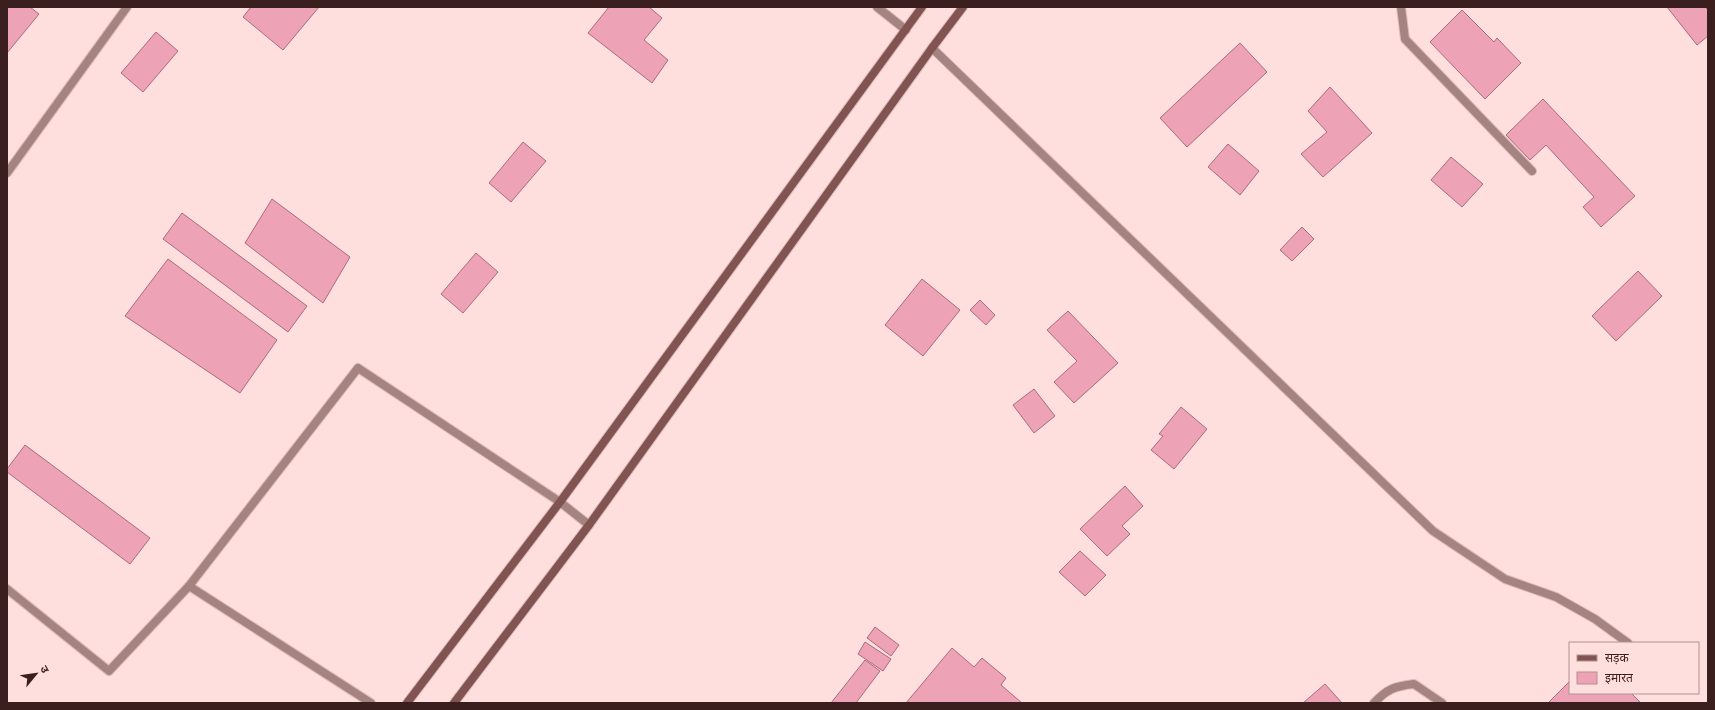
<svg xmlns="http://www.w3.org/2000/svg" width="1715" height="710" font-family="Figtree,'Noto Sans Devanagari',sans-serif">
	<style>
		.building { fill: #eda2b6; stroke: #ab6b7d }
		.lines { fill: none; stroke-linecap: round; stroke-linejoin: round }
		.lane-casing { stroke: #dbbcbb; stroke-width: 10 }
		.street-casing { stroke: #dbbcbb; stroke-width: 10 }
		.secondary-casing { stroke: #dbbcbb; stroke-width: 10 }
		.lane { stroke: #a48381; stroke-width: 8 }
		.street { stroke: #a48381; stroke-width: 8 }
		.secondary { stroke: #815351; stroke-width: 8 }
	</style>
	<rect width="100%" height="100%" fill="#fedfdd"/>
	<!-- building -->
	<g class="building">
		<polygon points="7,7 30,7 39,14 7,53"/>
		<polygon points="251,7 319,7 283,50 243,17"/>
		<polygon points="609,7 649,7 662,18 644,40 668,60 652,83 588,33"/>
		<polygon points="1667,7 1705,7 1708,10 1708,36 1697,45"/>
		<polygon points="1462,10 1494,42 1497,38 1521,63 1485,99 1430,42"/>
		<polygon points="156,32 178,51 143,92 121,73"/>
		<polygon points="1240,43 1267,72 1187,147 1160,118"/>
		<polygon points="1330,87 1372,133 1323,177 1301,154 1327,132 1308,111"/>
		<polygon points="1543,99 1635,196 1601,227 1583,207 1594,197 1546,145 1530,160 1506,135"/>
		<polygon points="523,142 546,161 511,202 489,183"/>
		<polygon points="1228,144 1259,171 1240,195 1208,167"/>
		<polygon points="1451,157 1483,184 1462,207 1431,180"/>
		<polygon points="272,199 350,257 323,303 245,243"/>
		<polygon points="182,213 307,306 288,332 163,239"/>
		<polygon points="1302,227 1314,239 1292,261 1280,250"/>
		<polygon points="476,253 498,272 463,313 441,294"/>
		<polygon points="168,259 277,340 240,393 125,316"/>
		<polygon points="1638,271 1662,296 1616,341 1592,316"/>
		<polygon points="922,279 960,310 923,356 885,325"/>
		<polygon points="980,300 995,315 986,325 970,310"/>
		<polygon points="1068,311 1118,363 1074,403 1054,382 1077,361 1047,330"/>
		<polygon points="1034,389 1055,416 1034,433 1013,405"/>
		<polygon points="1181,407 1207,429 1174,469 1151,450 1163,436 1159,434"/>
		<polygon points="25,445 150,538 130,564 7,472 7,469"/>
		<polygon points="1125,486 1143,506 1122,526 1130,534 1107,556 1080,529"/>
		<polygon points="1080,551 1106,575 1085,596 1059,572"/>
		<polygon points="875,627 899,645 891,656 867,638"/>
		<polygon points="865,642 891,659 883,671 858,654"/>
		<polygon points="952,648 974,667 982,658 1006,678 1001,685 1022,703 906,703"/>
		<polygon points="865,660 880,671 856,703 831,703"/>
		<polygon points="1570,681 1570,693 1631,693 1641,703 1548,703"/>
		<polygon points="1325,684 1342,703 1303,703"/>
	</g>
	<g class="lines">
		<!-- lane casing -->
		<g class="lane-casing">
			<g id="lane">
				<polyline points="877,7 906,30"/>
				<polyline points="1401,7 1405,39 1532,171"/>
				<polyline points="932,48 1433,531 1505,579 1556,597 1595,619 1628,643"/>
				<polyline points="7,589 109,671 189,586"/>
				<polyline points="371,703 189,586 358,368 560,502 589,525"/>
			</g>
		</g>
		<!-- street casing -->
		<g class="street-casing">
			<g id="street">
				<polyline points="7,173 127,7"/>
				<path d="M1374,703C1387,689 1395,686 1414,684L1442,703"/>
			</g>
		</g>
		<!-- secondary casing -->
		<g class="secondary-casing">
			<g id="secondary">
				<polyline points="407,703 560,502 922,7"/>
				<polyline points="454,703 589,525 932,48 963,7"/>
			</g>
		</g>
		<!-- lane -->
		<use href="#lane" class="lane"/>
		<!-- street -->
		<use href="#street" class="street"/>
		<!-- secondary -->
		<use href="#secondary" class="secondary"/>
	</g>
	<!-- border -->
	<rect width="1715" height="710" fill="none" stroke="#3a1f1e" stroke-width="16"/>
	<!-- legend -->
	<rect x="1569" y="642" width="130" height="52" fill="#fedfdd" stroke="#b09291"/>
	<rect x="1577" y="655" width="20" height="6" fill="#815351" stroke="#b09291"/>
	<text x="1605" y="662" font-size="12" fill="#3a1f1e">सड़क</text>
	<rect x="1577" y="672" width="20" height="12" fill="#eda2b6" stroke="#b09291"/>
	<text x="1605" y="682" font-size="12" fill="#3a1f1e">इमारत</text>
	<!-- north arrow -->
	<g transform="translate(36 674) rotate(61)" stroke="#fedfdd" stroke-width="3" paint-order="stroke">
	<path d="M0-3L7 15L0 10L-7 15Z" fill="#3a1f1e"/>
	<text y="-6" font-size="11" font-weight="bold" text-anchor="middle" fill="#3a1f1e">उ</text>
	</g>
</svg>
